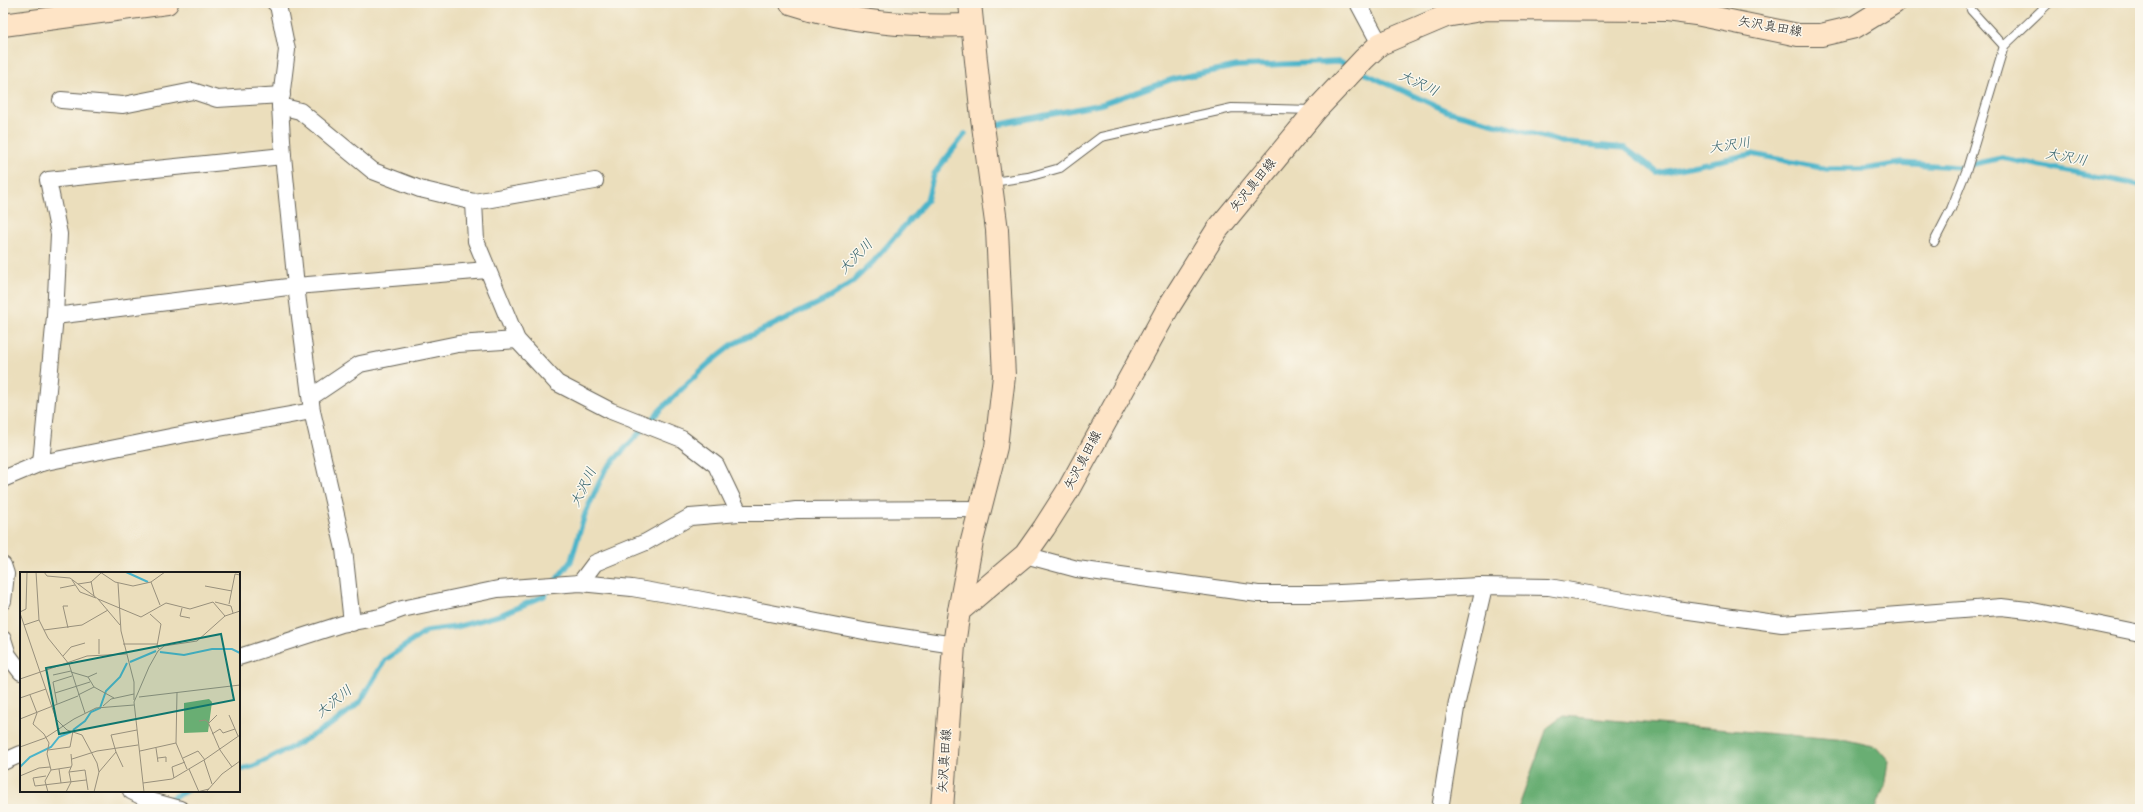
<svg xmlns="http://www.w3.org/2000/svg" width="2143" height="812" font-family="'Gochi Hand','Klee One',sans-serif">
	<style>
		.forest { fill: #69ae73; stroke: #426548 }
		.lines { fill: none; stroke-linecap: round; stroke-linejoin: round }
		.stream { stroke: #4bb4c9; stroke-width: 5.5 }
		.lane-casing { stroke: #646054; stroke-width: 10 }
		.street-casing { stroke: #646054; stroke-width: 18 }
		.secondary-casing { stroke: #646054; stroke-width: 24 }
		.lane { stroke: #fff; stroke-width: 8 }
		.street { stroke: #fff; stroke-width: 16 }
		.secondary { stroke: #fee4c6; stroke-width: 22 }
		.labels { text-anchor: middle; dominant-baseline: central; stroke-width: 3; stroke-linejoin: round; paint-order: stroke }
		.street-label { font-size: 13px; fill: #1c1c1c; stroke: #fbf7ec }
		.water-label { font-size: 14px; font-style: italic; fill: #31606a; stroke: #fbf7ec }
		.inset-river { fill: none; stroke: #4bb4c9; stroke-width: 2 }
		.inset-road { fill: none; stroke: #98907c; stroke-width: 1 }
		.view { fill: #0f766e; fill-opacity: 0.15; stroke: #0f766e; stroke-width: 2 }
		.inset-edge { fill: none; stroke: #1c1c1c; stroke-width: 2 }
	</style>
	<rect width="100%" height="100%" fill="#fbf7ec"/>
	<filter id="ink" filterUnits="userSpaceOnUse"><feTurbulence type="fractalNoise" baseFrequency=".025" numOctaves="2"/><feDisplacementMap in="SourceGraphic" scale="8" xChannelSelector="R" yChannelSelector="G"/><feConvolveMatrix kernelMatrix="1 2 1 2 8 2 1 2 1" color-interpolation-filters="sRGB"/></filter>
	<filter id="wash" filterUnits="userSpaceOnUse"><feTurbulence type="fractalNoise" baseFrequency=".012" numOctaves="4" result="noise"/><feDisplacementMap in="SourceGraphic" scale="16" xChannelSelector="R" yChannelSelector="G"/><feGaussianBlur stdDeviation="0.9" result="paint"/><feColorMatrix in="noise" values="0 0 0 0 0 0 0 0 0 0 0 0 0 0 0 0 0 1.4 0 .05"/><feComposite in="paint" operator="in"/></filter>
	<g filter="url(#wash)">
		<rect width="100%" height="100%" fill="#ebdebc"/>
		<!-- forest -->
		<polygon class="forest" points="1563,716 1847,740 1877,747 1889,761 1886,782 1876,809 1518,809 1547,728"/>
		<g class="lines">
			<!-- stream -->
			<g class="stream">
				<polyline points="1364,73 1447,111 1566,143 1625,148 1658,173 1752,154 1827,169 1866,169 1901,163 1959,167 2002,158 2140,185"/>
				<polyline points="997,125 1102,104 1173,79 1237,66 1339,62 1345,64"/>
				<polyline points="239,770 254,766 298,744 335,722 360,702 385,660 426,631 456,627 500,615 544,596 571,561 585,514 605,470 661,409 709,363 733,344 823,301 850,284 873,262 927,200 934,174 965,134"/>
				<polyline points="165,801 186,791"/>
			</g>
		</g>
	</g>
	<g filter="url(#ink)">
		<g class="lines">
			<!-- lane casing -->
			<g class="lane-casing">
				<g id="lane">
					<polyline points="1969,3 1971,10 2004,46"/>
					<polyline points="992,182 1028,177 1060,168 1101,137 1232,108 1313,110"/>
					<polyline points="1934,242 1951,209 1967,169 2004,46 2049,3"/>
				</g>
			</g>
			<!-- street casing -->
			<g class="street-casing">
				<g id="street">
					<polyline points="275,3 278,5 287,50 280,106 283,156 296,286 312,411 344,549 352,623"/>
					<polyline points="1358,3 1380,44"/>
					<polyline points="61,100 123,105 193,91 217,99 282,95"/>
					<polyline points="280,106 300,111 373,171 420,189 474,202 595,181"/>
					<polyline points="474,202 476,241 517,340 557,383 611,411 682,439 716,465 739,513"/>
					<polyline points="55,316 296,286 487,270"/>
					<polyline points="311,397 360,364 458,344 517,340"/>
					<polyline points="41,463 55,316 59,234 48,180 283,156"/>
					<polyline points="3,479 41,463 175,436 312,411"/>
					<polyline points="1025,555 1077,569 1258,594 1320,594 1479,586 1549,587 1668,608 1782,624 2001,607 2028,610 2140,633"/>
					<polyline points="3,565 6,574 3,601"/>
					<polyline points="580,583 595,563 646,542 690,517 739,513 773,513 796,510 981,509"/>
					<polyline points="3,639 8,655 21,672"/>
					<polyline points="239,657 342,624 380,617 402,609 498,589 580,583 632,588 697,599 869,632 954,645"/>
					<polyline points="3,762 21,754"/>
					<polyline points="131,791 151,801 180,809"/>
					<polyline points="1440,809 1457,702 1484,587"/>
				</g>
			</g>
			<!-- secondary casing -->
			<g class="secondary-casing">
				<g id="secondary">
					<path d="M791,3C851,23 908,27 971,25"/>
					<polyline points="3,25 167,3"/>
					<polyline points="959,611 972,541 996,447 1004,376 997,230 982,118 970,3"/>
					<polyline points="942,809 954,645 959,611 1025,555 1044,528 1067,492 1168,308 1217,230 1316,110 1364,59 1380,44 1446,16 1487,9 1666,10 1696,14 1798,35 1821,35 1855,27 1894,3"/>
				</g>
			</g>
			<!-- lane -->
			<use href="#lane" class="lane"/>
			<!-- street -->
			<use href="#street" class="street"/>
			<!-- secondary -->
			<use href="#secondary" class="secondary"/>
		</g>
	</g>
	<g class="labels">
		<!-- street labels -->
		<g class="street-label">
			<text transform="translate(1770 28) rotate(10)">矢沢真田線</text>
			<text transform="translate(1254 186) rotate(-51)">矢沢真田線</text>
			<text transform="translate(1084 461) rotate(-62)">矢沢真田線</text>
			<text transform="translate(946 761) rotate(-86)">矢沢真田線</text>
		</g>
		<!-- water labels -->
		<g class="water-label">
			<text transform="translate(1418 85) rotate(25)">大沢川</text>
			<text transform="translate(1730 147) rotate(-8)">大沢川</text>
			<text transform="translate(2066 159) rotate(11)">大沢川</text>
			<text transform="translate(857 258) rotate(-46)">大沢川</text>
			<text transform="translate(585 488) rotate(-64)">大沢川</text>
			<text transform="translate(335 703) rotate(-39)">大沢川</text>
		</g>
	</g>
	<!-- overview -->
	<g transform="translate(20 572)">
		<rect width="220" height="220" fill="#ebdebc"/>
		<path d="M189,127L192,130L188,160L164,161V131Z" fill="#69ae73"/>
		<path class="inset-river" d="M106,0L128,10M140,80L164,83L192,77H212L220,81M110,90L136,79M53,158L65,149L71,140L80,136L86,119L100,105L107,91M0,195L10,185L31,175L39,165L51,160"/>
		<path class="inset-road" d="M16,0L19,48L28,66L49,92L65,141M24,0L27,4L50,6L78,27L100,53M80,0L95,10L113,14L131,10L145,0M52,8L60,20L76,26M71,9L74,24M131,10L140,33M98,11L101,59L114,110V128M58,12L71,10L81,1M185,14L212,19M40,16L55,13M78,27L121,45L146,31L170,37L193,30L205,44M195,30L211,34L213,41M209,32L215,2L220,3M162,36L160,44L170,46M0,40L6,37L7,0M0,41L36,147L47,158L62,163L77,191L79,200M130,42L141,52L137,74L139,77M4,53L19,48M48,56L43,34H48M24,58L62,53L88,38M79,67V82M103,72H137M43,84L51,75L65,71M51,100L68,105L77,101M33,103L51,99M68,105L74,115L94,126M0,107L67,84L106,82M157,120L156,171L167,197M35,121L70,110M10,123L17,141L13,152L24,162L29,171L27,182L31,198L25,209L28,220M58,123L74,115M119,125L220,113M0,126L26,117M37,132L33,110L52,104M83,134L91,127L114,122M209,143L218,164M0,147L58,124M179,149L185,148L188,150L200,178L212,195M188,152L197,143M192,162L200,157L203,161L215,157M0,175L25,166L54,147L76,136L114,133M136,176L138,190M28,178L50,175L53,159M120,179L156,171M96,180L103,195M138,186L146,185V190M163,186L178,179L185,188M52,187L77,179L118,173M184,188L192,212M39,197L41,211M169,197L179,220M31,198L51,195M49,200L65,198L68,218M0,204L19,196L30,195M26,204L13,206L15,214L66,208M154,206L152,195L165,190M123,211L152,207L184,188L220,163M46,220L51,210L49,200L52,193L51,182M74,220L79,200L96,180L91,163L117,158M124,220L114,130L129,95L138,79L144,74L177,69L205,44L220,39M177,220L189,217M186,220L202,202L220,189"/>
		<path class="view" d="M201,62L214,128L39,162L26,96Z"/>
		<rect width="220" height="220" class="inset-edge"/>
	</g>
	<!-- margin -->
	<rect width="2143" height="812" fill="none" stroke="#fbf7ec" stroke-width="16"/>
</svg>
